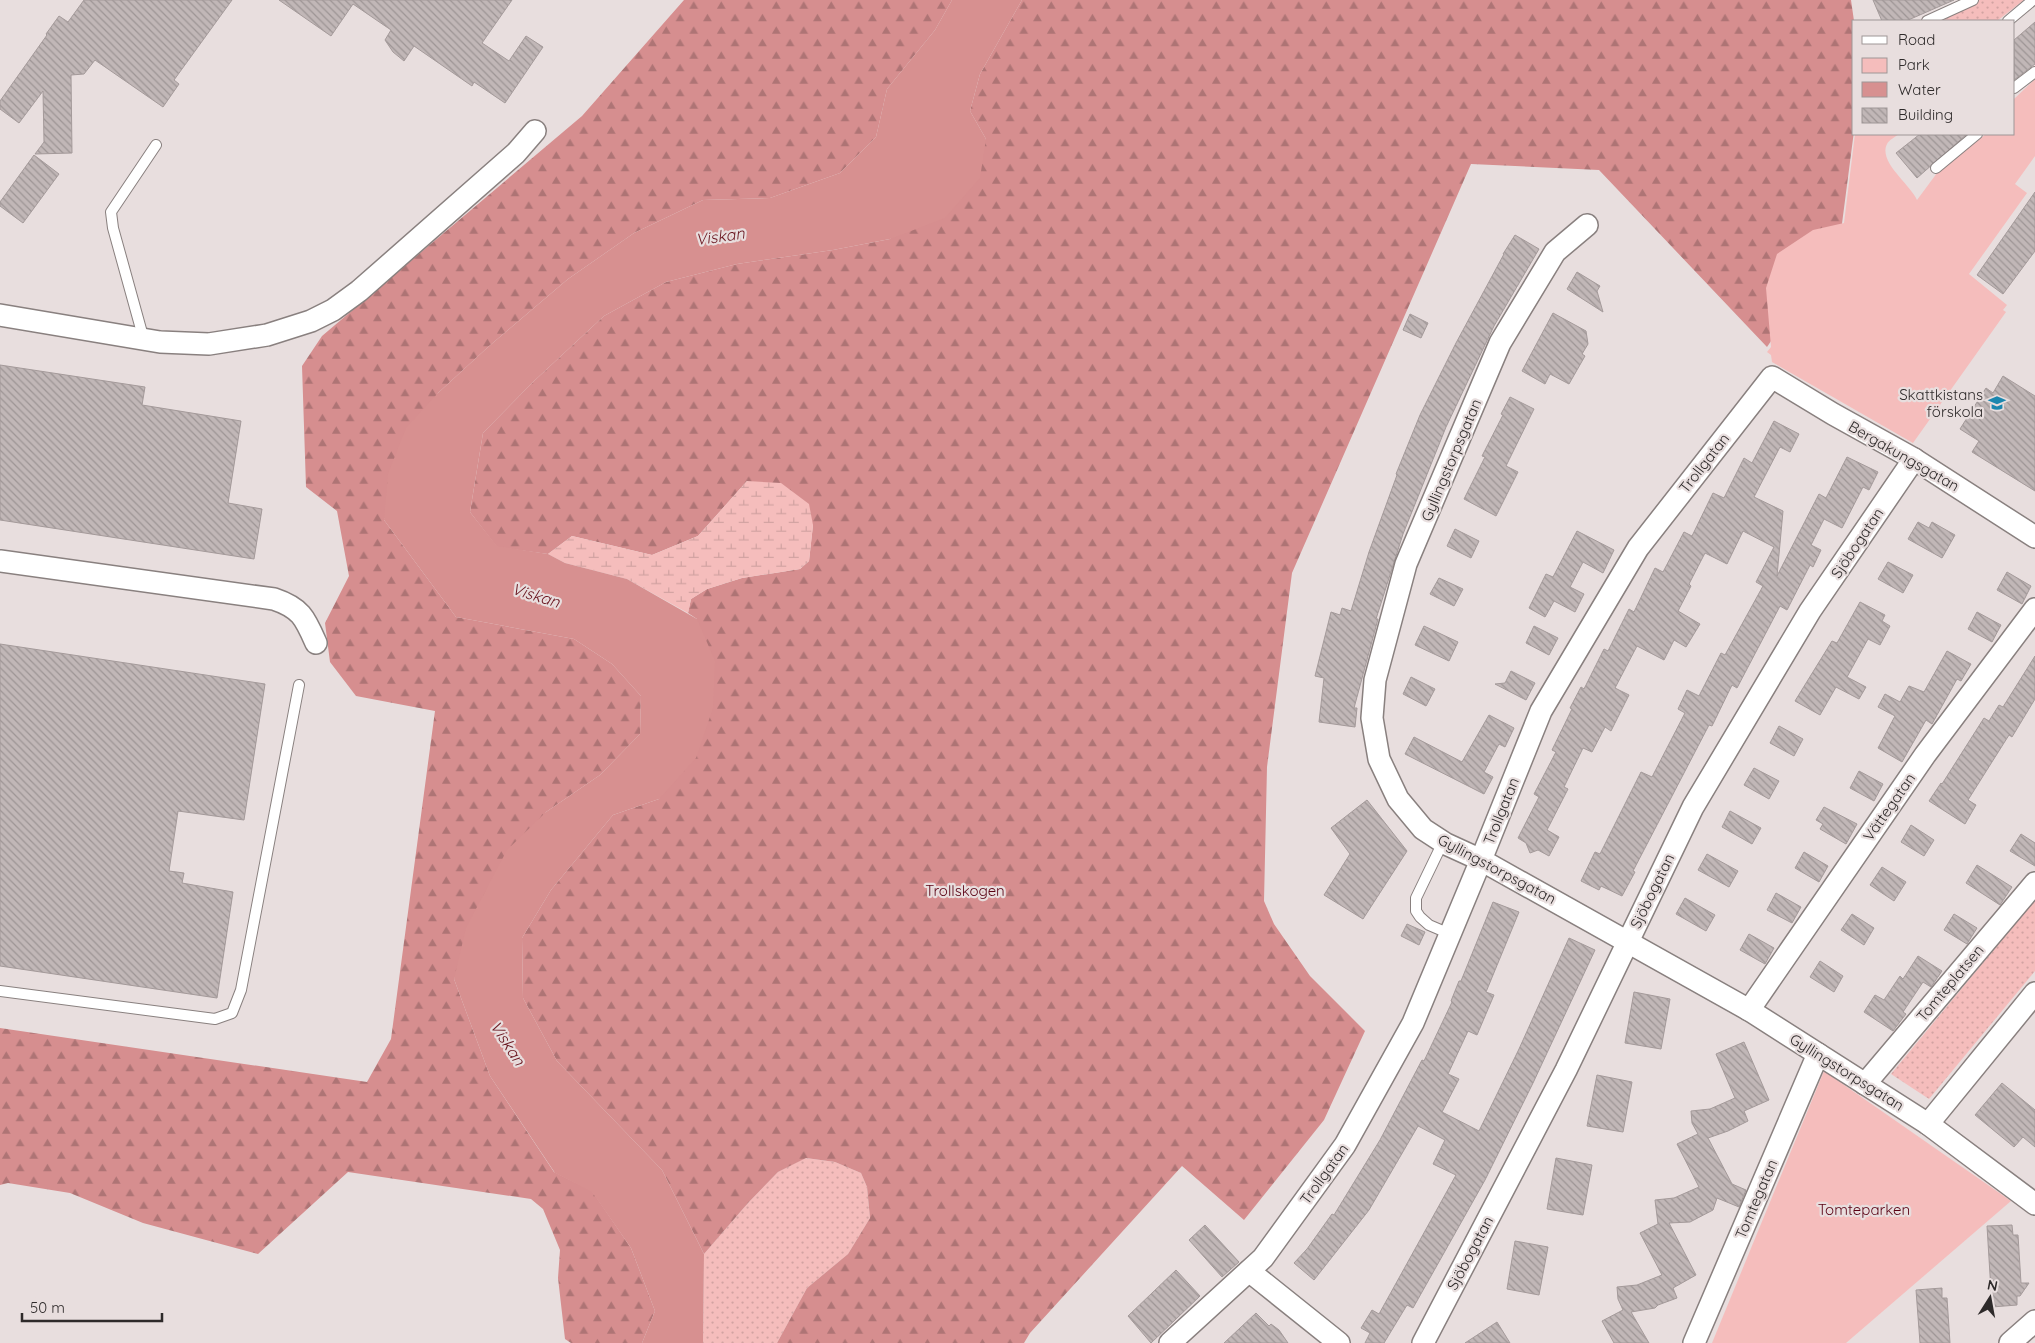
<svg xmlns="http://www.w3.org/2000/svg" width="2035" height="1343" font-family="Quicksand,sans-serif">
	<style>
		.grass { fill: url(#grass-dots) }
		.forest { fill: url(#forest-firs) }
		.wetland { fill: url(#wetland-marsh) }
		.park { fill: #f5bdbc }
		.water { fill: #d79090 }
		.building { fill: url(#building-back-hatch); stroke: #a49a9a }
		.lines { fill: none; stroke-linecap: round; stroke-linejoin: round }
		.service-casing { stroke: #89807f; stroke-width: 12 }
		.minor-casing { stroke: #89807f; stroke-width: 24 }
		.service { stroke: #fff; stroke-width: 10 }
		.minor { stroke: #fff; stroke-width: 21 }
		.labels { text-anchor: middle; dominant-baseline: central; stroke-width: 4.5; stroke-linejoin: round; paint-order: stroke }
		.poi-label { font-size: 15px; fill: #2e2a2a; stroke: #e8dede; text-anchor: end }
		.street-label { font-size: 15px; fill: #2e2a2a; stroke: #e8dede }
		.park-label { font-size: 15px; fill: #590113; stroke: #e8dede }
		.water-label { font-size: 16px; font-style: italic; fill: #6a1620; stroke: #e8dede }
	</style>
	<defs>
		<pattern id="grass-dots" width="8" height="8" patternUnits="userSpaceOnUse" patternTransform="scale(1.25)"><rect width="8" height="8" fill="#f5bdbc"/><path d="M2 2h.1M6 6h.1" fill="none" stroke="#d2a3a2" stroke-width="1.8" stroke-linecap="round"/></pattern>
		<pattern id="forest-firs" width="22" height="20" patternUnits="userSpaceOnUse" patternTransform="scale(1.25)"><rect width="22" height="20" fill="#d68e8f"/><path d="M5 1l3.5 6h-7zM16 11l3.5 6h-7z" fill="#ae7475"/></pattern>
		<pattern id="wetland-marsh" width="20" height="14" patternUnits="userSpaceOnUse" patternTransform="scale(1.25)"><rect width="20" height="14" fill="#f5bdbc"/><path d="M1 5h8M5 5V1M11 12h8M15 12V8" fill="none" stroke="#d2a3a2"/></pattern>
		<pattern id="building-back-hatch" width="6" height="6" patternUnits="userSpaceOnUse" patternTransform="scale(1.25)"><rect width="6" height="6" fill="#c1b7b7"/><path d="M-1 5l2 2M0 0l6 6M5-1l2 2" fill="none" stroke="#9d9595"/></pattern>
	</defs>
	<rect width="100%" height="100%" fill="#e8dede"/>
	<!-- grass -->
	<g class="grass">
		<polygon points="1979,0 2024,0 1997,21 1939,21 1976,3"/>
		<polygon points="2035,900 2035,971 1929,1099 1891,1074"/>
		<polygon points="805,1158 835,1162 861,1173 867,1187 870,1218 848,1254 807,1288 777,1343 703,1343 704,1254 748,1203 778,1172"/>
	</g>
	<!-- forest -->
	<g class="forest">
		<polygon points="684,0 952,0 935,30 887,89 876,137 840,173 770,198 703,200 634,233 568,279 488,347 438,393 384,520 456,617 574,639 612,664 641,696 640,734 600,775 546,812 454,979 490,1076 554,1172 592,1191 631,1248 655,1311 642,1343 571,1343 565,1339 558,1278 560,1250 543,1209 531,1199 348,1172 258,1254 143,1223 70,1193 8,1183 0,1185 0,1028 367,1082 391,1039 435,711 356,696 330,662 325,623 349,576 337,511 306,487 302,366 322,336 582,116"/>
		<polygon points="1022,0 1851,0 1854,21 1854,131 1840,239 1767,347 1599,170 1471,164 1292,573 1267,767 1264,901 1274,924 1310,976 1365,1031 1324,1120 1244,1220 1182,1166 1030,1333 1024,1343 777,1343 807,1288 848,1254 870,1218 867,1187 861,1173 835,1162 806,1158 778,1172 748,1203 704,1254 662,1170 557,1061 523,998 522,938 551,890 613,815 659,799 697,619 688,613 691,599 707,589 742,578 800,569 809,561 813,525 747,481 698,536 652,555 572,536 548,554 497,547 470,512 483,433 533,382 604,316 666,282 737,264 833,250 890,239 986,139 970,111 980,74"/>
	</g>
	<!-- wetland -->
	<polygon class="wetland" points="747,481 781,483 809,504 813,525 809,561 800,569 742,578 707,589 691,599 688,613 627,579 565,563 548,554 572,536 652,555 698,536"/>
	<!-- park -->
	<g class="park">
		<path d="M2035,79V156L2015,184L2027,193L1969,274L2007,305L2003,310L2006,312L1913,443L1772,362L1771,355L1767,352L1771,347L1766,288L1777,254L1813,230L1844,223L1855,134H1899C1895,137 1889,140 1887,144C1878,162 1910,184 1917,200L1937,173L1986,134H2014V99Z"/>
		<polygon points="1824,1071 2011,1201 1846,1343 1712,1343"/>
	</g>
	<!-- water -->
	<polygon class="water" points="952,0 1022,0 980,74 970,111 986,139 980,178 945,218 890,239 833,250 737,264 666,282 604,316 533,382 483,433 470,512 497,546 548,554 565,563 627,579 697,619 715,661 713,708 696,758 659,799 613,815 551,890 522,938 523,998 557,1061 662,1170 704,1254 703,1343 642,1343 655,1311 631,1248 592,1192 555,1173 490,1076 454,979 466,928 507,850 546,812 600,775 640,734 641,696 612,664 574,639 456,617 384,520 388,474 406,428 438,393 488,347 568,279 634,233 703,200 770,198 840,173 876,137 887,89 935,30"/>
	<!-- building -->
	<g class="building">
		<polygon points="84,0 232,0 174,80 179,84 163,107 95,60 84,74 71,75 72,153 35,154 44,142 43,91 19,123 0,109 0,101 47,35 46,34 59,16 68,22"/>
		<polygon points="279,0 512,0 482,43 509,61 526,36 543,47 505,103 474,82 472,86 414,46 404,61 393,52 385,40 391,30 353,4 331,36"/>
		<polygon points="1873,0 1954,0 1906,21 1882,21"/>
		<polygon points="2035,22 2035,64 2014,80 2014,40"/>
		<polygon points="1920,134 1967,134 1917,178 1896,153"/>
		<polygon points="34,155 59,174 23,223 0,206 0,202"/>
		<polygon points="2035,192 2035,251 2003,294 1977,275"/>
		<polygon points="1515,235 1539,249 1494,326 1446,427 1403,534 1376,619 1378,619 1354,708 1357,708 1355,727 1319,722 1324,678 1315,676 1331,612 1340,615 1342,608 1351,611 1369,552 1397,475 1396,474 1420,415 1456,343 1504,254 1503,254"/>
		<polygon points="1577,272 1600,286 1597,291 1603,312 1567,289"/>
		<polygon points="1553,313 1586,331 1588,344 1582,354 1585,356 1569,384 1550,374 1545,384 1522,371"/>
		<polygon points="1410,314 1428,323 1421,338 1403,330"/>
		<polygon points="0,365 145,387 142,405 241,421 228,503 262,509 254,559 0,520"/>
		<polygon points="2003,376 2035,396 2035,491 1972,452 1979,441 1960,429 1986,388 1993,393"/>
		<polygon points="1510,397 1534,409 1506,466 1518,472 1496,516 1464,499 1485,457 1482,456 1503,415 1501,414"/>
		<polygon points="1774,421 1799,434 1790,452 1780,447 1754,497 1783,511 1777,576 1819,494 1826,498 1847,457 1878,472 1869,490 1863,487 1842,528 1824,519 1811,545 1821,550 1813,567 1810,565 1787,610 1780,606 1737,688 1732,685 1712,726 1709,725 1633,871 1635,872 1622,896 1601,886 1599,890 1581,881 1595,852 1600,854 1641,772 1652,777 1685,713 1678,709 1687,690 1699,696 1721,653 1725,655 1763,586 1756,582 1774,547 1743,531 1727,564 1705,553 1689,584 1691,586 1678,611 1700,624 1686,647 1674,640 1664,660 1637,646 1615,688 1629,695 1611,731 1605,727 1592,752 1583,748 1564,787 1568,789 1547,830 1559,837 1549,856 1538,850 1530,853 1526,843 1518,838 1539,797 1534,794 1556,752 1552,750 1572,709 1570,708 1581,687 1584,689 1604,649 1608,651 1629,609 1634,612 1655,568 1663,572 1684,532 1692,536 1713,493 1724,498 1744,458 1752,463"/>
		<polygon points="1918,522 1929,528 1932,522 1955,535 1942,558 1908,539"/>
		<polygon points="1455,529 1479,541 1471,558 1447,546"/>
		<polygon points="1577,531 1614,550 1603,573 1583,562 1570,587 1584,594 1575,612 1554,601 1545,617 1529,608 1546,574 1553,577"/>
		<polygon points="1888,562 1913,575 1903,593 1878,579"/>
		<polygon points="2007,572 2031,586 2022,604 1997,590"/>
		<polygon points="1439,578 1463,589 1454,606 1430,594"/>
		<polygon points="1860,602 1885,615 1882,621 1890,626 1880,645 1868,639 1847,677 1866,687 1859,699 1836,687 1820,715 1795,701 1832,641 1837,643"/>
		<polygon points="1977,612 2001,625 1992,642 1968,629"/>
		<polygon points="1424,626 1458,642 1449,661 1415,645"/>
		<polygon points="1534,626 1558,638 1549,655 1526,643"/>
		<polygon points="0,644 265,684 244,820 178,811 169,871 184,873 182,883 233,892 217,998 0,966"/>
		<polygon points="1947,651 1971,664 1961,681 1957,679 1932,724 1926,720 1902,762 1878,748 1895,716 1878,707 1885,694 1900,702 1909,686 1924,692"/>
		<polygon points="2035,656 2035,699 2012,737 2009,735 1968,800 1976,805 1965,824 1929,801 1941,783 1942,784 1984,718 1989,721 1999,705 2003,707"/>
		<polygon points="1511,671 1535,683 1526,700 1495,684 1505,683"/>
		<polygon points="1411,677 1435,689 1426,706 1403,694"/>
		<polygon points="1489,715 1514,728 1505,747 1499,744 1484,772 1493,777 1484,794 1405,754 1414,737 1462,762"/>
		<polygon points="1779,726 1803,739 1794,756 1770,743"/>
		<polygon points="1754,768 1779,781 1769,799 1744,785"/>
		<polygon points="1859,771 1883,784 1874,801 1850,788"/>
		<polygon points="1367,800 1407,851 1363,919 1324,895 1350,854 1331,828"/>
		<polygon points="1824,807 1857,824 1846,844 1820,829 1823,824 1816,820"/>
		<polygon points="1730,811 1761,828 1752,844 1722,827"/>
		<polygon points="1911,825 1934,840 1924,856 1901,842"/>
		<polygon points="2021,834 2035,843 2035,866 2010,851"/>
		<polygon points="1804,852 1828,866 1819,882 1795,868"/>
		<polygon points="1707,854 1738,871 1729,887 1698,870"/>
		<polygon points="1977,865 2012,887 2000,905 1966,883"/>
		<polygon points="1882,867 1906,882 1894,901 1870,885"/>
		<polygon points="1776,893 1801,907 1792,923 1767,910"/>
		<polygon points="1685,898 1715,915 1706,931 1676,914"/>
		<polygon points="1493,902 1519,912 1486,992 1494,995 1477,1035 1468,1031 1448,1074 1459,1079 1442,1112 1479,1131 1519,1049 1569,938 1595,950 1533,1083 1485,1180 1413,1308 1407,1305 1384,1343 1365,1343 1370,1333 1361,1328 1372,1310 1379,1314 1456,1175 1433,1164 1445,1140 1418,1126 1369,1210 1314,1280 1294,1263 1307,1249 1332,1214 1334,1215 1380,1140 1422,1060 1424,1061 1452,1002 1451,1001 1459,981 1461,981"/>
		<polygon points="1852,914 1874,928 1864,945 1841,930"/>
		<polygon points="1954,914 1977,928 1967,944 1944,930"/>
		<polygon points="1407,924 1425,932 1419,945 1401,936"/>
		<polygon points="1749,934 1774,948 1765,964 1740,950"/>
		<polygon points="1918,956 1942,971 1931,987 1923,982 1903,1012 1906,1014 1893,1031 1864,1012 1875,995 1884,1000 1900,976 1903,979"/>
		<polygon points="1820,961 1843,976 1834,992 1810,977"/>
		<polygon points="1634,992 1670,999 1661,1049 1625,1043"/>
		<polygon points="1744,1042 1769,1100 1744,1111 1748,1121 1728,1131 1708,1138 1732,1184 1746,1190 1739,1207 1717,1198 1713,1210 1690,1222 1669,1223 1696,1275 1673,1288 1677,1298 1658,1305 1655,1308 1631,1312 1649,1343 1614,1343 1602,1321 1623,1310 1618,1299 1617,1287 1637,1285 1662,1275 1640,1233 1658,1224 1655,1200 1674,1198 1699,1187 1677,1144 1698,1134 1692,1123 1691,1111 1710,1109 1735,1098 1716,1054"/>
		<polygon points="1597,1075 1632,1082 1623,1132 1587,1126"/>
		<polygon points="2002,1083 2035,1110 2035,1147 2023,1137 2014,1147 1975,1115"/>
		<polygon points="1556,1158 1592,1165 1583,1215 1547,1209"/>
		<polygon points="1205,1225 1239,1262 1222,1277 1189,1240"/>
		<polygon points="2012,1225 2013,1235 2018,1235 2021,1283 2029,1283 2020,1296 2017,1296 2017,1305 1992,1307 1987,1226"/>
		<polygon points="1515,1241 1548,1247 1539,1295 1507,1289"/>
		<polygon points="1176,1270 1200,1296 1151,1343 1128,1316"/>
		<polygon points="1942,1288 1942,1298 1947,1298 1950,1343 1920,1343 1916,1290"/>
		<polygon points="1256,1313 1269,1326 1271,1324 1279,1330 1288,1343 1224,1343"/>
		<polygon points="1497,1322 1510,1343 1465,1343"/>
	</g>
	<g class="lines">
		<!-- service casing -->
		<g class="service-casing">
			<g id="service">
				<polyline points="1927,21 1973,0"/>
				<polyline points="2008,21 2033,0"/>
				<polyline points="2014,88 2035,72"/>
				<polyline points="1936,168 1977,134"/>
				<polyline points="144,340 113,228 111,212 156,145"/>
				<polyline points="1443,842 1416,898 1416,911 1420,917 1429,925 1450,934"/>
				<polyline points="0,991 215,1019 232,1013 241,990 299,685"/>
			</g>
		</g>
		<!-- minor casing -->
		<g class="minor-casing">
			<g id="minor">
				<polyline points="1587,225 1555,252 1500,343 1406,564 1375,680 1372,718 1379,759 1398,799 1423,829 1446,844 1481,860 1749,1010 1928,1124 2035,1204"/>
				<polyline points="0,315 160,342 209,344 267,335 311,321 333,310 359,291 516,153 535,131"/>
				<path d="M0,561L274,599C301,608 305,618 316,643"/>
				<polyline points="1749,1010 1925,755 2035,609"/>
				<polyline points="1865,1084 2035,883"/>
				<polyline points="1928,1124 2035,993"/>
				<polyline points="1249,1271 1339,1343"/>
				<polyline points="1170,1343 1263,1258 1345,1145 1413,1023 1481,860 1541,711 1638,548 1772,377 1833,414 1914,459 2035,537"/>
				<polyline points="1423,1343 1566,1070 1693,807 1810,611 1914,459"/>
				<polyline points="1694,1343 1818,1054"/>
				<polyline points="2010,1343 2035,1321"/>
			</g>
		</g>
		<!-- service -->
		<use href="#service" class="service"/>
		<!-- minor -->
		<use href="#minor" class="minor"/>
	</g>
	<!-- icons -->
	<defs>
		<g id="school-bare" transform="scale(1.35)"><path d="M0-5L7-2L0 1L-7-2ZM-4 1L0 2.5L4 1V4Q0 6-4 4Z" fill="#1c87af" stroke="#e8dede" stroke-width="2.5" paint-order="stroke"/></g>
	</defs>
	<g fill-rule="evenodd">
		<use href="#school-bare" x="1997" y="403"/>
	</g>
	<g class="labels">
		<!-- poi labels -->
		<g class="poi-label">
			<text x="1983" y="394">Skattkistans<tspan x="1983" dy="17">förskola</tspan></text>
		</g>
		<!-- street labels -->
		<g class="street-label">
			<text transform="translate(1904 456) rotate(30)">Bergakungsgatan</text>
			<text transform="translate(1451 460) rotate(-67)">Gyllingstorpsgatan</text>
			<text transform="translate(1704 463) rotate(-52)">Trollgatan</text>
			<text transform="translate(1857 543) rotate(-56)">Sjöbogatan</text>
			<text transform="translate(1889 807) rotate(-55)">Vättegatan</text>
			<text transform="translate(1501 811) rotate(-68)">Trollgatan</text>
			<text transform="translate(1497 869) rotate(28)">Gyllingstorpsgatan</text>
			<text transform="translate(1652 891) rotate(-64)">Sjöbogatan</text>
			<text transform="translate(1950 983) rotate(-50)">Tomteplatsen</text>
			<text transform="translate(1847 1072) rotate(32)">Gyllingstorpsgatan</text>
			<text transform="translate(1324 1174) rotate(-54)">Trollgatan</text>
			<text transform="translate(1756 1199) rotate(-67)">Tomtegatan</text>
			<text transform="translate(1470 1253) rotate(-62)">Sjöbogatan</text>
		</g>
		<!-- park labels -->
		<g class="park-label">
			<text x="965" y="890">Trollskogen</text>
			<text x="1864" y="1209">Tomteparken</text>
		</g>
		<!-- water labels -->
		<g class="water-label">
			<text transform="translate(720 236) rotate(-8)">Viskan</text>
			<text transform="translate(536 595) rotate(17)">Viskan</text>
			<text transform="translate(508 1043) rotate(57)">Viskan</text>
		</g>
	</g>
	<!-- legend -->
	<rect x="1852" y="20" width="162" height="115" fill="#e8dede" stroke="#9e9696"/>
	<rect x="1862" y="36" width="25" height="8" fill="#ffffff" stroke="#9e9696"/>
	<text x="1898" y="45" font-size="15" fill="#2e2a2a">Road</text>
	<rect x="1862" y="58" width="25" height="15" fill="#f5bdbc" stroke="#9e9696"/>
	<text x="1898" y="70" font-size="15" fill="#2e2a2a">Park</text>
	<rect x="1862" y="82" width="25" height="15" fill="#d79090" stroke="#9e9696"/>
	<text x="1898" y="95" font-size="15" fill="#2e2a2a">Water</text>
	<rect x="1862" y="108" width="25" height="15" fill="url(#building-back-hatch)" stroke="#9e9696"/>
	<text x="1898" y="120" font-size="15" fill="#2e2a2a">Building</text>
	<!-- north arrow -->
	<g transform="translate(1990 1298) rotate(11)" stroke="#e8dede" stroke-width="4" paint-order="stroke">
	<path d="M0-4L9 19L0 12L-9 19Z" fill="#2e2a2a"/>
	<text y="-8" font-size="14" font-weight="bold" text-anchor="middle" fill="#2e2a2a">N</text>
	</g>
	<!-- scale -->
	<path d="M22 1313v8h140v-8" fill="none" stroke="#2e2a2a" stroke-width="2.5"/>
	<text x="30" y="1313" font-size="15" fill="#2e2a2a" stroke="#e8dede" stroke-width="4" paint-order="stroke">50 m</text>
</svg>
